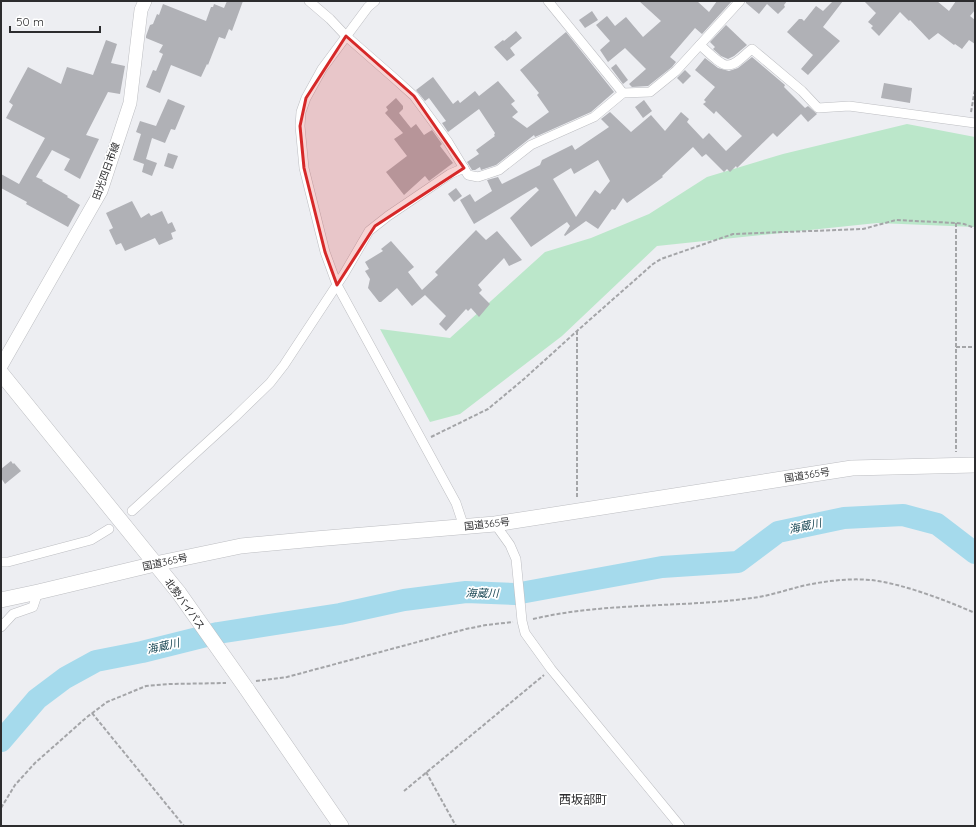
<svg xmlns="http://www.w3.org/2000/svg" width="976" height="827" font-family="Quicksand,'Noto Sans JP',sans-serif">
	<style>
		.green { fill: #bbe7ca }
		.lines { fill: none; stroke-linecap: round; stroke-linejoin: round }
		.river { stroke: #a5daec; stroke-width: 22 }
		.building { fill: #b0b1b6; fill-rule: evenodd }
		.minor-casing { stroke: #bdbec2; stroke-width: 10 }
		.secondary-casing { stroke: #bdbec2; stroke-width: 14 }
		.trunk-casing { stroke: #bdbec2; stroke-width: 16 }
		.path { stroke: #a4a5a8; stroke-width: 2; stroke-dasharray: 4 2; stroke-linecap: butt }
		.minor { stroke: #fff; stroke-width: 9 }
		.secondary { stroke: #fff; stroke-width: 13 }
		.trunk { stroke: #fff; stroke-width: 15 }
		.trunk-bridge-casing { stroke: #bdbec2; stroke-width: 16; stroke-linecap: butt }
		.trunk-bridge { stroke: #fff; stroke-width: 15 }
		.marked { fill: #d62828; fill-opacity: 0.2; stroke: #d62828; stroke-width: 3; stroke-linejoin: round }
		.labels { text-anchor: middle; dominant-baseline: central; stroke-width: 3.5; stroke-linejoin: round; paint-order: stroke }
		.street-label { font-size: 10px; fill: #2c2c2e; stroke: #fff }
		.water-label { font-size: 11px; font-style: italic; fill: #1d4a57; stroke: #fff }
		.quarter-label { font-size: 12px; fill: #2c2c2e; stroke: #fff }
	</style>
	<rect width="100%" height="100%" fill="#edeef2"/>
	<!-- green -->
	<polygon class="green" points="907,124 975,137 975,227 877,223 657,246 562,336 460,414 430,422 380,329 450,338 545,252 591,238 649,214 707,177 783,154"/>
	<g class="lines">
		<!-- river -->
		<polyline class="river" points="1,741 37,699 65,678 96,661 142,652 218,633 340,614 404,600 466,592 515,594 662,567 738,562 778,532 844,518 903,515 937,524 975,553"/>
	</g>
	<!-- building -->
	<g class="building">
		<polygon points="227,1 243,1 232,31 229,29 225,39 219,37 208,65 207,64 201,77 171,65 160,93 146,87 153,70 156,71 163,54 159,52 163,45 146,38 146,36 150,25 153,24 157,14 159,15 163,4 206,21 211,7 213,7 214,4 224,8"/>
		<polygon points="639,1 697,1 709,12 717,1 732,1 702,34 695,28 670,57 676,62 672,67 648,86 632,87 629,84 646,69 625,48 608,62 600,50 610,41 596,25 607,16 615,26 626,17 643,37 661,21"/>
		<polygon points="746,1 787,1 784,5 785,7 778,14 767,4 759,14 746,3"/>
		<polygon points="833,1 843,1 823,27 840,41 808,75 801,69 813,55 787,32 799,19 802,19 804,21 816,6 823,11"/>
		<polygon points="864,1 937,1 949,11 956,1 975,1 975,10 970,16 975,20 975,44 969,40 962,49 955,44 954,45 938,33 929,40 910,20 909,21 900,12 879,36 871,28 873,26 868,22 876,13"/>
		<polygon points="592,11 598,20 585,28 579,20"/>
		<polygon points="726,25 747,45 734,56 728,59 721,56 713,49 715,47 710,42"/>
		<polygon points="516,31 522,38 510,48 515,55 507,61 494,47 503,40 504,41"/>
		<polygon points="566,32 614,92 591,112 535,137 534,135 496,165 481,170 480,167 475,170 472,170 467,162 479,154 476,150 495,136 494,135 495,133 479,109 448,132 442,123 446,121 429,98 425,101 416,90 433,77 453,104 458,100 460,103 475,91 479,96 498,81 515,101 511,104 518,112 512,117 527,128 549,112 537,95 539,93 520,70"/>
		<polygon points="106,40 117,44 111,63 125,66 120,94 108,92 86,135 99,139 80,179 64,170 70,159 52,150 36,177 43,180 42,181 68,196 67,197 80,205 68,227 26,204 27,202 1,188 1,174 19,184 45,138 6,118 13,105 9,102 28,67 61,84 67,67 93,75"/>
		<path d="M752,57L785,85L784,87L805,108L808,106L817,114L808,122L801,114L777,137L773,133L737,168L736,166L730,172L727,169L724,172L706,154L702,157L693,147L662,176L663,177L648,188L627,203L623,198L615,210L612,209L598,229L586,221L565,236L564,235L570,226L567,222L531,247L510,218L539,190L536,187L474,224L460,200L470,194L475,202L492,191L487,180L498,177L502,184L540,165L542,160L572,145L575,150L609,127L601,119L610,112L631,132L651,115L665,131L681,112L689,119L687,122L703,139L709,133L726,151L742,136L716,111L714,114L703,104L706,102L704,100L715,87L695,70L705,58L718,68L729,71L738,68ZM598,160L610,181L600,194L595,190L576,217L553,179L571,168L574,174Z"/>
		<polygon points="616,64 628,80 623,84 611,68"/>
		<polygon points="685,70 691,76 683,84 677,78"/>
		<polygon points="884,83 912,88 910,103 881,98"/>
		<polygon points="396,98 403,106 403,109 399,113 411,128 416,124 424,135 432,130 442,144 440,146 453,163 429,181 425,176 404,195 386,172 407,156 394,139 403,133 385,113 388,110 386,107"/>
		<polygon points="168,99 185,106 175,130 171,129 165,143 152,138 146,159 157,163 152,176 142,172 144,164 133,160 141,134 136,132 140,121 156,126"/>
		<polygon points="644,100 652,111 643,118 635,107"/>
		<polygon points="168,153 178,156 173,169 164,166"/>
		<polygon points="456,188 462,196 454,202 448,194"/>
		<polygon points="132,201 141,218 149,213 151,216 162,211 168,224 172,222 176,231 171,233 173,239 159,245 155,238 125,251 121,243 116,245 109,230 113,228 106,213"/>
		<polygon points="476,230 486,240 497,231 522,260 509,266 504,258 478,285 482,290 479,293 490,304 479,317 471,308 468,311 466,309 446,331 439,324 446,316 425,295 412,306 397,288 381,302 379,302 368,288 370,279 365,271 369,269 365,262 383,251 381,249 391,241 414,267 408,272 422,290 438,275 435,272"/>
		<polygon points="11,461 13,464 14,463 21,471 5,484 1,478 1,469"/>
	</g>
	<g class="lines">
		<!-- minor casing -->
		<g class="minor-casing">
			<g id="minor">
				<polyline points="309,1 330,19 346,36 394,78 414,96 448,142 468,175 478,177 499,170 531,145 594,117 623,93 650,92 676,71 740,1"/>
				<polyline points="375,1 368,7 322,69 306,98 301,112 300,126 304,168 325,252 337,285 456,503 464,527"/>
				<polyline points="548,1 623,93"/>
				<path d="M700,45C706,50 721,66 728,65C737,65 746,53 752,49L802,91L818,108L849,106L975,123"/>
				<polyline points="132,511 235,417 270,383 284,365 344,274 369,231 388,216 450,174 464,168"/>
				<polyline points="495,524 510,545 516,559 522,621 525,633 551,669 680,826"/>
				<polyline points="1,562 8,562 91,540 109,529"/>
				<polyline points="1,627 13,614 33,607 38,592"/>
			</g>
		</g>
		<!-- secondary casing -->
		<g class="secondary-casing">
			<polyline id="secondary" points="1,366 101,191 130,103 141,10 145,1"/>
		</g>
		<!-- trunk casing -->
		<g class="trunk-casing">
			<g id="trunk">
				<polyline points="1,373 179,593"/>
				<polyline points="1,600 38,592 155,564 241,546 315,539 495,524 852,468 975,465"/>
				<polyline points="246,688 341,826"/>
			</g>
		</g>
		<!-- path -->
		<g class="path">
			<polyline points="971,112 975,89"/>
			<polyline points="956,223 956,452"/>
			<polyline points="577,331 577,497"/>
			<polyline points="956,347 975,347"/>
			<polyline points="431,437 488,409 524,379 577,331 653,264 661,259 733,234 863,229 896,220 956,223 964,224 975,228"/>
			<path d="M533,619C605,602 680,608 752,598C769,596 786,590 802,586C825,581 848,578 871,580C904,584 945,600 975,613"/>
			<polyline points="256,681 287,677 466,629 486,625 513,622"/>
			<polyline points="92,713 184,826"/>
			<polyline points="426,772 456,826"/>
			<polyline points="404,791 544,675"/>
			<polyline points="1,808 15,785 35,763 87,717 107,702 146,686 170,684 226,683"/>
		</g>
		<!-- minor -->
		<use href="#minor" class="minor"/>
		<!-- secondary -->
		<use href="#secondary" class="secondary"/>
		<!-- trunk -->
		<use href="#trunk" class="trunk"/>
		<!-- trunk-bridge casing -->
		<g class="trunk-bridge-casing">
			<polyline id="trunk-bridge" points="179,593 246,688"/>
		</g>
		<!-- trunk-bridge -->
		<use href="#trunk-bridge" class="trunk-bridge"/>
	</g>
	<!-- marked area -->
	<path class="marked" d="M346,36L414,96L464,168L375,226L337,285L325,252L304,168L300,126L306,98Z"/>
	<g class="labels">
		<!-- street labels -->
		<g class="street-label">
			<text transform="translate(106 171) rotate(-70)">田光四日市線</text>
			<text transform="translate(807 475) rotate(-9)">国道365号</text>
			<text transform="translate(487 524) rotate(-6)">国道365号</text>
			<text transform="translate(165 562) rotate(-12)">国道365号</text>
			<text transform="translate(185 604) rotate(54)">北勢バイパス</text>
		</g>
		<!-- water labels -->
		<g class="water-label">
			<text transform="translate(805 526) rotate(-12)">海蔵川</text>
			<text transform="translate(482 593) rotate(1)">海蔵川</text>
			<text transform="translate(163 646) rotate(-13)">海蔵川</text>
		</g>
		<!-- quarter labels -->
		<g class="quarter-label">
			<text x="583" y="799">西坂部町</text>
		</g>
	</g>
	<!-- border -->
	<rect width="976" height="827" fill="none" stroke="#2c2c2e" stroke-width="4"/>
	<!-- scale -->
	<path d="M10 26v6h90v-6" fill="none" stroke="#2c2c2e" stroke-width="2"/>
	<text x="16" y="26" font-size="12" fill="#2c2c2e" stroke="#ffffff" stroke-width="3" paint-order="stroke">50 m</text>
</svg>
